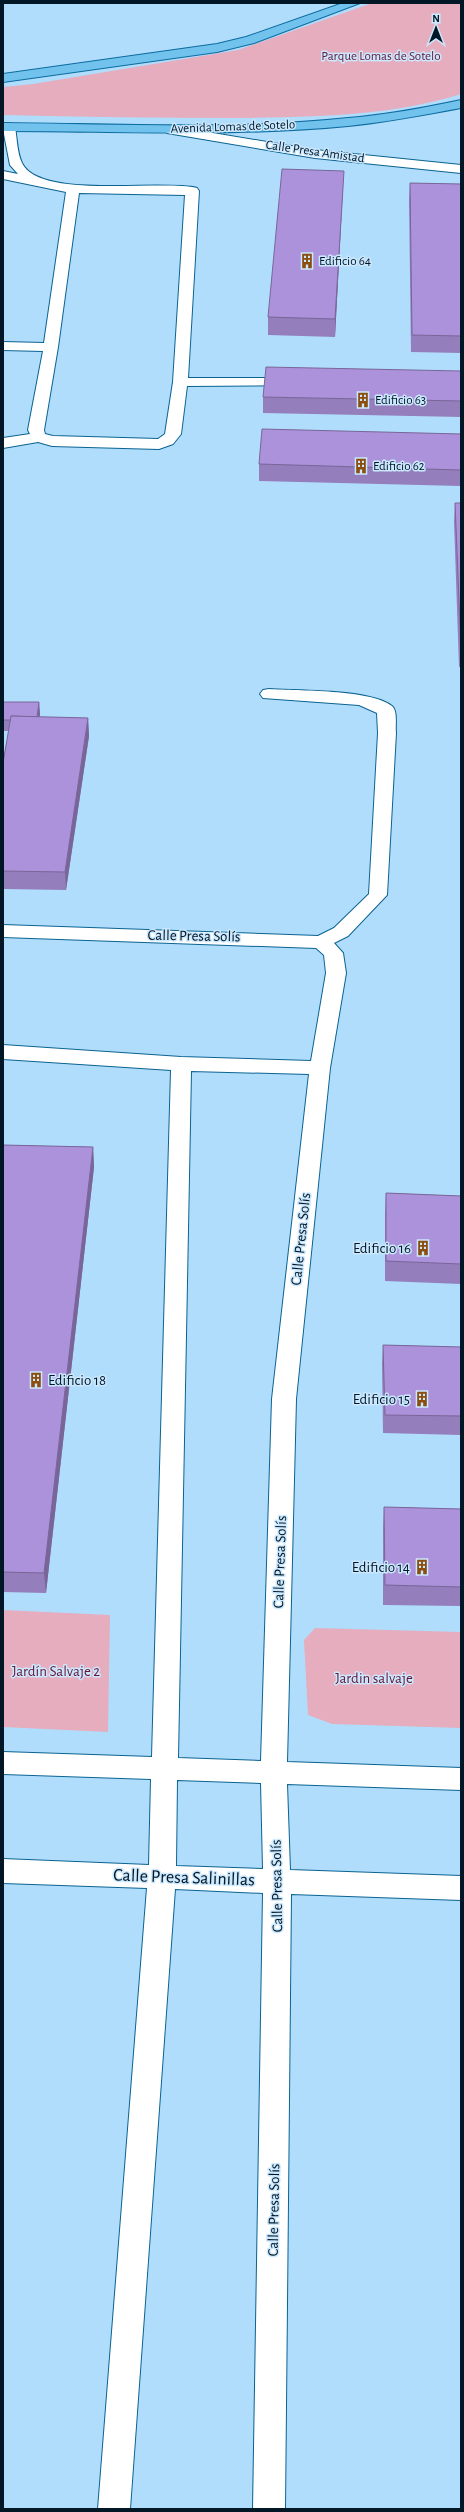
<svg xmlns="http://www.w3.org/2000/svg" width="464" height="2512" font-family="'Alegreya Sans',sans-serif">
	<style>
		.green { fill: #e5adbd }
		.lines { fill: none; stroke-linecap: round; stroke-linejoin: round }
		.minor-casing { stroke: #0a6391; stroke-width: 2 }
		.major-casing { stroke: #0d6c9f; stroke-width: 2 }
		.minor { fill: #fff; fill-rule: evenodd }
		.major { fill: #71c2ec; fill-rule: evenodd }
		.wall { fill: #947ebb }
		.shaded-wall { fill: #786699 }
		.building { fill: #ac92da; stroke: #786699 }
		.labels { text-anchor: middle; dominant-baseline: central; stroke-width: 3; stroke-linejoin: round; paint-order: stroke }
		.far-park-label { font-size: 13px; fill: #641636; stroke: #cbe8fe }
		.far-street-label { font-size: 13px; fill: #011726; stroke: #cbe8fe }
		.far-poi-label { font-size: 13px; fill: #011726; stroke: #cbe8fe; text-anchor: start }
		.street-label { font-size: 15px; fill: #011726; stroke: #cbe8fe }
		.poi-label { font-size: 15px; fill: #011726; stroke: #cbe8fe; text-anchor: end }
		.park-label { font-size: 15px; fill: #641636; stroke: #cbe8fe }
		.near-street-label { font-size: 18px; fill: #011726; stroke: #cbe8fe }
	</style>
	<rect width="100%" height="100%" fill="#b1ddfd"/>
	<!-- green -->
	<g class="green">
		<path d="M372,3H461V94C388,117 309,117 233,118C156,118 80,117 3,115V87L33,84L238,50Z"/>
		<polygon points="3,1610 110,1615 108,1732 3,1727"/>
		<polygon points="315,1628 461,1632 461,1728 332,1724 308,1715 304,1640"/>
	</g>
	<g class="lines">
		<!-- minor casing -->
		<g class="minor-casing">
			<g id="minor">
				<path d="M9,123L15,127C17,138 17,153 22,163C39,200 161,179 197,188L199,191L188,378H295L300,379L302,382L300,385L187,386L181,434L173,444L159,449L52,446L38,442L3,448V438L30,434L28,430L43,351L3,350V342L44,343L66,192L3,179V171L18,174L10,165L3,129L5,124ZM79,193L185,195L173,382L165,434L158,439L53,436L45,434L44,430L58,347Z"/>
				<polygon points="171,126 315,150 461,165 461,173 315,158 167,133 165,130 167,127"/>
				<path d="M269,689C298,691 370,689 392,706C398,711 395,726 396,733L387,895L348,936L334,943L343,953L346,973L330,1068L296,1399L287,1762L461,1768V1790L287,1784L290,1870L461,1876V1900L291,1894L285,2509H253L263,1893L175,1889L130,2509H98L147,1888L3,1883V1859L149,1865L151,1779L3,1774V1752L152,1757L171,1070L3,1059V1045L181,1057L311,1061L326,973L324,955L316,948L3,937V925L318,936L334,928L369,894L378,733L377,713L359,705L263,698L260,694L263,690ZM191,1071L309,1074L272,1399L261,1761L178,1758ZM177,1780L261,1783L263,1869L176,1866Z"/>
			</g>
		</g>
		<!-- major casing -->
		<g class="major-casing">
			<g id="major">
				<polygon points="343,3 360,3 254,43 217,52 3,82 3,74 217,44 246,37"/>
				<path d="M461,100V108C423,115 386,122 348,126C233,137 118,131 3,131V123C118,124 233,130 348,118C386,115 423,108 461,100Z"/>
			</g>
		</g>
		<!-- minor -->
		<use href="#minor" class="minor"/>
		<!-- major -->
		<use href="#major" class="major"/>
	</g>
	<!-- wall -->
	<g class="wall">
		<polygon points="410,183 461,184 461,353 411,352 409,200"/>
		<polygon points="343,187 335,337 268,335 268,317"/>
		<polygon points="461,371 461,417 263,413 263,397"/>
		<polygon points="461,434 461,486 259,481 259,464"/>
		<polygon points="455,503 461,503 461,667 459,667 454,521"/>
		<polygon points="3,702 39,702 40,717 88,718 89,736 66,890 3,889 3,763 9,731 3,731"/>
		<polygon points="3,1145 93,1147 94,1167 46,1593 3,1592"/>
		<polygon points="386,1193 461,1196 461,1284 385,1281 385,1213"/>
		<polygon points="383,1345 461,1347 461,1435 383,1433 382,1363"/>
		<polygon points="384,1507 461,1509 461,1606 383,1605 383,1527"/>
	</g>
	<!-- shaded-wall -->
	<g class="shaded-wall">
		<polygon points="344,171 343,187 335,337 335,319"/>
		<polygon points="39,702 40,714 37,732 37,720"/>
		<polygon points="88,718 89,736 66,890 65,872"/>
		<polygon points="93,1147 94,1167 46,1593 44,1573"/>
	</g>
	<!-- building -->
	<g class="building">
		<polygon points="282,169 344,171 335,319 268,317"/>
		<polygon points="410,183 461,184 461,336 412,335"/>
		<polygon points="266,367 461,371 461,401 263,397"/>
		<polygon points="262,429 461,434 461,470 259,464"/>
		<polygon points="455,503 461,503 461,648"/>
		<polygon points="3,702 39,702 37,717 11,716 11,720 3,720"/>
		<polygon points="11,716 88,718 65,872 3,871 3,763"/>
		<polygon points="3,1145 93,1147 44,1573 3,1572"/>
		<polygon points="386,1193 461,1196 461,1264 386,1261"/>
		<polygon points="383,1345 461,1347 461,1416 385,1415"/>
		<polygon points="384,1507 461,1509 461,1587 385,1585"/>
	</g>
	<!-- icons -->
	<defs>
		<g id="building-bare" transform="scale(1.2)"><path d="M-4-6H4V6H1V3H-1V6H-4ZM-2.5-4.3h1.7v1.8h-1.7ZM.8-4.3h1.7v1.8H.8ZM-2.5-1h1.7V.8h-1.7ZM.8-1h1.7V.8H.8Z" fill="#8b4e0e" stroke="#cbe8fe" stroke-width="2.5" paint-order="stroke"/></g>
	</defs>
	<g fill-rule="evenodd">
		<use href="#building-bare" x="307" y="261"/>
		<use href="#building-bare" x="363" y="400"/>
		<use href="#building-bare" x="361" y="466"/>
		<use href="#building-bare" x="423" y="1248"/>
		<use href="#building-bare" x="36" y="1380"/>
		<use href="#building-bare" x="422" y="1399"/>
		<use href="#building-bare" x="422" y="1567"/>
	</g>
	<g class="labels">
		<!-- far-park labels -->
		<g class="far-park-label">
			<text x="381" y="56">Parque Lomas de Sotelo</text>
		</g>
		<!-- far-street labels -->
		<g class="far-street-label">
			<text transform="translate(233 127) rotate(-2)">Avenida Lomas de Sotelo</text>
			<text transform="translate(315 152) rotate(8)">Calle Presa Amistad</text>
		</g>
		<!-- far-poi labels -->
		<g class="far-poi-label">
			<text x="319" y="261">Edificio 64</text>
			<text x="375" y="400">Edificio 63</text>
			<text x="373" y="466">Edificio 62</text>
		</g>
		<!-- street labels -->
		<g class="street-label">
			<text transform="translate(194 936) rotate(1)">Calle Presa Solís</text>
			<text transform="translate(301 1239) rotate(-84)">Calle Presa Solís</text>
			<text transform="translate(280 1562) rotate(-88)">Calle Presa Solís</text>
			<text transform="translate(277 1886) rotate(-91)">Calle Presa Solís</text>
			<text transform="translate(274 2210) rotate(-89)">Calle Presa Solís</text>
		</g>
		<!-- poi labels -->
		<g class="poi-label">
			<text x="411" y="1248">Edificio 16</text>
			<text x="48" y="1380" text-anchor="start">Edificio 18</text>
			<text x="410" y="1399">Edificio 15</text>
			<text x="410" y="1567">Edificio 14</text>
		</g>
		<!-- park labels -->
		<g class="park-label">
			<text x="56" y="1671">Jardín Salvaje 2</text>
			<text x="374" y="1678">Jardin salvaje</text>
		</g>
		<!-- near-street labels -->
		<g class="near-street-label">
			<text transform="translate(184 1878) rotate(2)">Calle Presa Salinillas</text>
		</g>
	</g>
	<!-- border -->
	<rect width="464" height="2512" fill="none" stroke="#011726" stroke-width="8"/>
	<!-- north arrow -->
	<g transform="translate(436 28)" stroke="#cbe8fe" stroke-width="3" paint-order="stroke">
	<path d="M0-3L7 15L0 10L-7 15Z" fill="#011726"/>
	<text y="-6" font-size="11" font-weight="bold" text-anchor="middle" fill="#011726">N</text>
	</g>
</svg>
